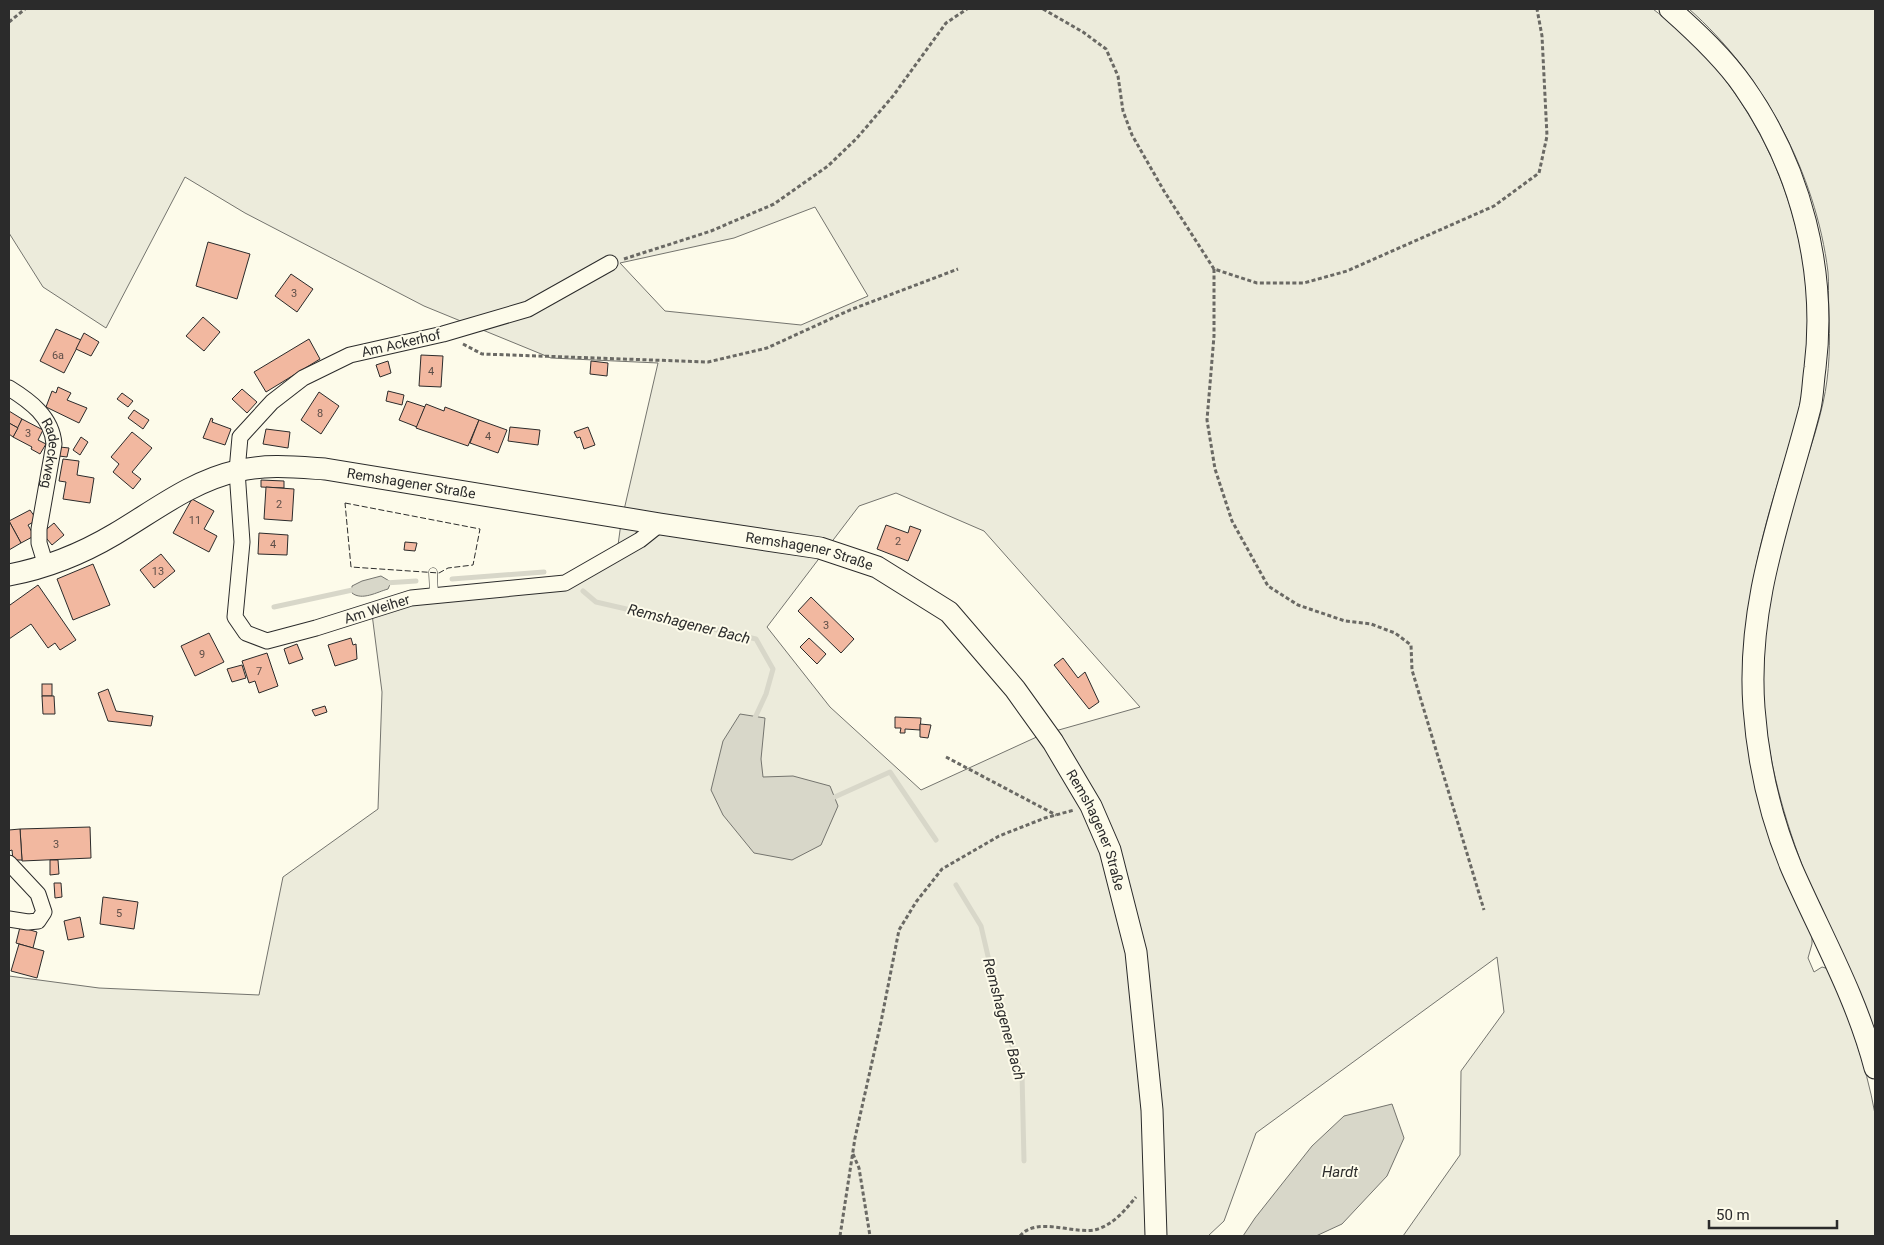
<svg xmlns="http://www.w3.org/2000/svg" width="1884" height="1245" font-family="Roboto,sans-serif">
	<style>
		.green { fill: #ecebdb; stroke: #74746e; fill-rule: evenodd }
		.water { fill: #d8d7c9; stroke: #74746e }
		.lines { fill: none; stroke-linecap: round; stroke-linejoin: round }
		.stream { stroke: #d8d7c9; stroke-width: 5 }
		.building { fill: #f2b8a0; stroke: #2b2b2b }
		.lane-casing { stroke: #2b2b2b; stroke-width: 9 }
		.street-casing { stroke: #2b2b2b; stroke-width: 17 }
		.secondary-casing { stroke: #2b2b2b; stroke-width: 23 }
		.path { stroke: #6a6964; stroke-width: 3; stroke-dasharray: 4 2.5; stroke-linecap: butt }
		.lane { stroke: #fdfbea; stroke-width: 8 }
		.street { stroke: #fdfbea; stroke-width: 15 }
		.secondary { stroke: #fdfbea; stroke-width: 21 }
		.fence { stroke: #2b2b2b; stroke-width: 1; stroke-dasharray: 6 2.5; stroke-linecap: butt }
		.labels { text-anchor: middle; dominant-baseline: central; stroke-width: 4; stroke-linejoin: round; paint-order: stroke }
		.number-label { font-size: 11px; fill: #5d4e48 }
		.street-label { font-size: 14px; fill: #2b2b2b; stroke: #fdfbea }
		.water-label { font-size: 15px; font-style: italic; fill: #2b2b2b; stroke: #fdfbea }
	</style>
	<rect width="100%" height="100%" fill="#fdfbea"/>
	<!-- green -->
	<g class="green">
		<path d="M9,9H1653C1668,21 1685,33 1699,48C1795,155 1830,292 1794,432C1789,451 1781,470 1776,489C1758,548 1745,608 1744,670C1743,690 1756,721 1761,742C1778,806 1795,871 1812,935V944L1808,958L1814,972L1822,967L1829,969C1848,1017 1866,1063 1875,1114V1236H1403L1460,1155L1461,1071L1504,1012L1497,957L1256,1133L1224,1221L1208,1236H9V976L99,988L259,995L283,877L378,809L382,692L372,614L410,603L565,587L616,560L621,523L658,363L551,358L424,306L245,213L185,177L106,328L43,287L9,233ZM815,207L868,296L801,325L665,311L620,263L734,238ZM896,493L984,531L1140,707L1041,735L921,790L830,707L767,627L859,506Z"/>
		<path d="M1689,9H1875V1036C1827,924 1767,812 1763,687C1761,636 1773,574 1786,524C1797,483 1814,444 1823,403C1830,372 1830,342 1829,310C1828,297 1829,284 1828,272C1816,174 1763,74 1689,9Z"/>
	</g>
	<!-- water -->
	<g class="water">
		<path d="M381,576L391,582L388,589C377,592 362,601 352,593V586L362,581Z"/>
		<polygon points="740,714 765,718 761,759 763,777 793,776 830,786 838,806 821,845 792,860 754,853 723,815 711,790 723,741"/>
		<polygon points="1392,1104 1404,1138 1387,1176 1342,1224 1316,1236 1243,1236 1255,1218 1312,1146 1344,1116"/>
	</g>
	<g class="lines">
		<!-- stream -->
		<g class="stream">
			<polyline points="452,579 544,572"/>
			<polyline points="385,583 416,581"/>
			<polyline points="583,591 596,602 756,639 773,669 766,694 753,722"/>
			<polyline points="274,607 357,589"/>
			<polyline points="828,800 890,772 936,840"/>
			<polyline points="956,885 981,926 1003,1021 1022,1074 1024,1161"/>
		</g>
	</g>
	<!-- building -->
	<g class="building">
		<polygon points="208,242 250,254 237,299 196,286"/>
		<polygon points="291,274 313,289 297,312 275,296"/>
		<polygon points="203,317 220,332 204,351 186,336"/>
		<polygon points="56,329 81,340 64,373 40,361"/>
		<polygon points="84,333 99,342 91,356 76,349"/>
		<polygon points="309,339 320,359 266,392 254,372"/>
		<polygon points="421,355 443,356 441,387 419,386"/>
		<polygon points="388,361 391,373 380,377 376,365"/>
		<polygon points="591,361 608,363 607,376 590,374"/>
		<polygon points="58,387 71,393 67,400 87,408 79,423 46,407 52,391 56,393"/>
		<polygon points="242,389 257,402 247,413 232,399"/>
		<polygon points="388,391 404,395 402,405 386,401"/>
		<polygon points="319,392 339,406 321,434 301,420"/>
		<polygon points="122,393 133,401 128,407 117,399"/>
		<polygon points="407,401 425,407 417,427 399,420"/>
		<polygon points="426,404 444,411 445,407 479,420 468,446 416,428"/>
		<polygon points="134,410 149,420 143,429 128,418"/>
		<polygon points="9,411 22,419 18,428 9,423"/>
		<polygon points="211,418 213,419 212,422 231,429 225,445 203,438"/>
		<polygon points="22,419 43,430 38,440 46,444 40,454 31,449 32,447 13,437"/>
		<polygon points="479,420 507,430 498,453 470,443"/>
		<polygon points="9,423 18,428 13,437 9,434"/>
		<polygon points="510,427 540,430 538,445 508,441"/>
		<polygon points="588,427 595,445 584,449 580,437 577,438 574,432"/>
		<polygon points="266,429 290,432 288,448 263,444"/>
		<polygon points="132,432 152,448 132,472 141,479 133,489 113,472 119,464 111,457"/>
		<polygon points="81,437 88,442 80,455 73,450"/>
		<polygon points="60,447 69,448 67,457 59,456"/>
		<polygon points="63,459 79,461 77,475 94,478 90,503 63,499 66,482 59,481"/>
		<polygon points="261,480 284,481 284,488 261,487"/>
		<polygon points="266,487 294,489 292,521 264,519"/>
		<polygon points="192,499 214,511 204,529 217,536 209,552 173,533"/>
		<polygon points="30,510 37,520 28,525 34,536 21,543 9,521"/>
		<polygon points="9,521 21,543 9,550"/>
		<polygon points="54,523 64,535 52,545 42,533"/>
		<polygon points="886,525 908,533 910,526 921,530 908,561 877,549"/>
		<polygon points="259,533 288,535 287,555 258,554"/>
		<polygon points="405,542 417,543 415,551 404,550"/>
		<polygon points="161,554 175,571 154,588 140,570"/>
		<polygon points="93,564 110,605 73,620 57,579"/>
		<polygon points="38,585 76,640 60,650 55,643 48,648 31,624 9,639 9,603 10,605"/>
		<polygon points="811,597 854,639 841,653 798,611"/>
		<polygon points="209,633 224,662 195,676 181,646"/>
		<polygon points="351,638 353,645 356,644 357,659 335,666 328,645"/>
		<polygon points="809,638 826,654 817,664 800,647"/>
		<polygon points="297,644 303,659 289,664 284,649"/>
		<polygon points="267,653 278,686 259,693 255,681 249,683 242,661"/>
		<polygon points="1063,658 1078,678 1085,672 1099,702 1089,709 1054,665"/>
		<polygon points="242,665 246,678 232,682 227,669"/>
		<rect x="42" y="684" width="10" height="12"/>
		<polygon points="108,689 116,711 153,716 151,726 108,721 98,693"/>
		<polygon points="42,696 54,696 55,714 43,714"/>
		<polygon points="325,706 327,712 315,716 312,710"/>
		<polygon points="895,717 921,718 920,730 905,729 905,733 900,733 901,728 895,728"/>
		<polygon points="920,724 931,725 928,738 920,737"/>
		<polygon points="90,827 91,858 22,861 20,829"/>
		<polygon points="20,829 22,860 13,860 12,850 9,851 9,830"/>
		<polygon points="50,860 58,860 59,874 50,875"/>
		<polygon points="54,883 61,883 62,897 55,898"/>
		<polygon points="103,897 138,902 134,929 100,924"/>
		<polygon points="80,917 84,937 68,940 64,921"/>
		<polygon points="20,927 37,932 33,948 16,943"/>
		<polygon points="19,944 44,951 37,978 11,971"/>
	</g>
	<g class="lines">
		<!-- lane casing -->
		<g class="lane-casing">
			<polyline id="lane" points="433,572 434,596"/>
		</g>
		<!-- street casing -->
		<g class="street-casing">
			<g id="street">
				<path id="s1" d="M610,263L528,309L443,334L350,355L303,378L272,402L240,437L237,471L242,542L235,617L246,633L267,641L316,628L411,598L565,583L640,540L660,524"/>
				<path id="s2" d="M9,388C30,401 52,417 54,444L39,529V543L46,566"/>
				<polyline points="9,863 38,894 44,912 38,921 28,922 9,919"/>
			</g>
		</g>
		<!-- secondary casing -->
		<g class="secondary-casing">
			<g id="secondary">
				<path d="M1670,9C1696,32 1724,58 1744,87C1801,168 1827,271 1815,368C1813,381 1813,395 1810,408C1784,509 1746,601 1754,708C1758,762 1771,819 1792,869C1821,935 1857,998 1875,1068"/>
				<path id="s3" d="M9,575C46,568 83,553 115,534C154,511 192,481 237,471C266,464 295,467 325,469L660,524L820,548L877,567L949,612L1015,689L1053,742L1091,806L1110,850L1136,952L1152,1110L1156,1236"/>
			</g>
		</g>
		<!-- path -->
		<g class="path">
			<polyline points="1043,9 1083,32 1106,49 1118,76 1123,111 1132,135 1164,191 1214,269 1257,283 1304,283 1347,271 1494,206 1539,173 1547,136 1542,36 1537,9"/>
			<polyline points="9,22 25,9"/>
			<polyline points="624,259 711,231 774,204 828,166 857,138 893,96 946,23 967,9"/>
			<polyline points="1214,269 1214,336 1207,420 1215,469 1232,521 1268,586 1298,605 1345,621 1371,624 1395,633 1411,645 1412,670 1484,910"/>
			<polyline points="463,344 482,354 708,362 767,348 850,310 958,269"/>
			<polyline points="946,757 1056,815"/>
			<polyline points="853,1154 859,1168 870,1236"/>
			<polyline points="840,1236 855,1138 881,1022 899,930 916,902 942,869 999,836 1045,818 1074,810"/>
			<path d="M1020,1236C1037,1215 1076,1236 1098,1229C1115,1223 1125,1210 1136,1197"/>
		</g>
		<!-- lane -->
		<use href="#lane" class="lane"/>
		<!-- street -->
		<use href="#street" class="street"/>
		<!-- secondary -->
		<use href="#secondary" class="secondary"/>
		<!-- fence -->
		<polygon class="fence" points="345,503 480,529 473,565 448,568 439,573 351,567"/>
	</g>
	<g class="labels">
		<!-- number labels -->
		<g class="number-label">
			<text x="294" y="293">3</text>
			<text x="58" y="355">6a</text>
			<text x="431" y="371">4</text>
			<text x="320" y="413">8</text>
			<text x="28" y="433">3</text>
			<text x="488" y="436">4</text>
			<text x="279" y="504">2</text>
			<text x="195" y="520">11</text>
			<text x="898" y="541">2</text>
			<text x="273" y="544">4</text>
			<text x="158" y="571">13</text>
			<text x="826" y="625">3</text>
			<text x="202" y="654">9</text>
			<text x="259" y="671">7</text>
			<text x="56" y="844">3</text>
			<text x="119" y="913">5</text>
		</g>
		<!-- street labels -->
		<g class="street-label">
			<text transform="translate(401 343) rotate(-13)">Am Ackerhof</text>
			<text stroke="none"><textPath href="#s2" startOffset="84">Radeckweg</textPath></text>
			<text stroke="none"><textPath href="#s3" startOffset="428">Remshagener Straße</textPath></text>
			<text stroke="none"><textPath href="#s3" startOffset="832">Remshagener Straße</textPath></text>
			<text stroke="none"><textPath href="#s1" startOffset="754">Am Weiher</textPath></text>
			<text stroke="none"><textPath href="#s3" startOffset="1252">Remshagener Straße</textPath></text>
		</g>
		<!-- water labels -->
		<g class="water-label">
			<text transform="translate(689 624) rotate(14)">Remshagener Bach</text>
			<text transform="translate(1004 1019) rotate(75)">Remshagener Bach</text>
			<text x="1340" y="1172">Hardt</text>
		</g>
	</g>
	<!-- border -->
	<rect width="1884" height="1245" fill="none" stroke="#2b2b2b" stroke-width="20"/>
	<!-- scale -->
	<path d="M1709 1220v8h128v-8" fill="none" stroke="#2b2b2b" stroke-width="2.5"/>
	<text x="1716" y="1220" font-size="15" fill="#2b2b2b" stroke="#fdfbea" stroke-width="4" paint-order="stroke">50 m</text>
</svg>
